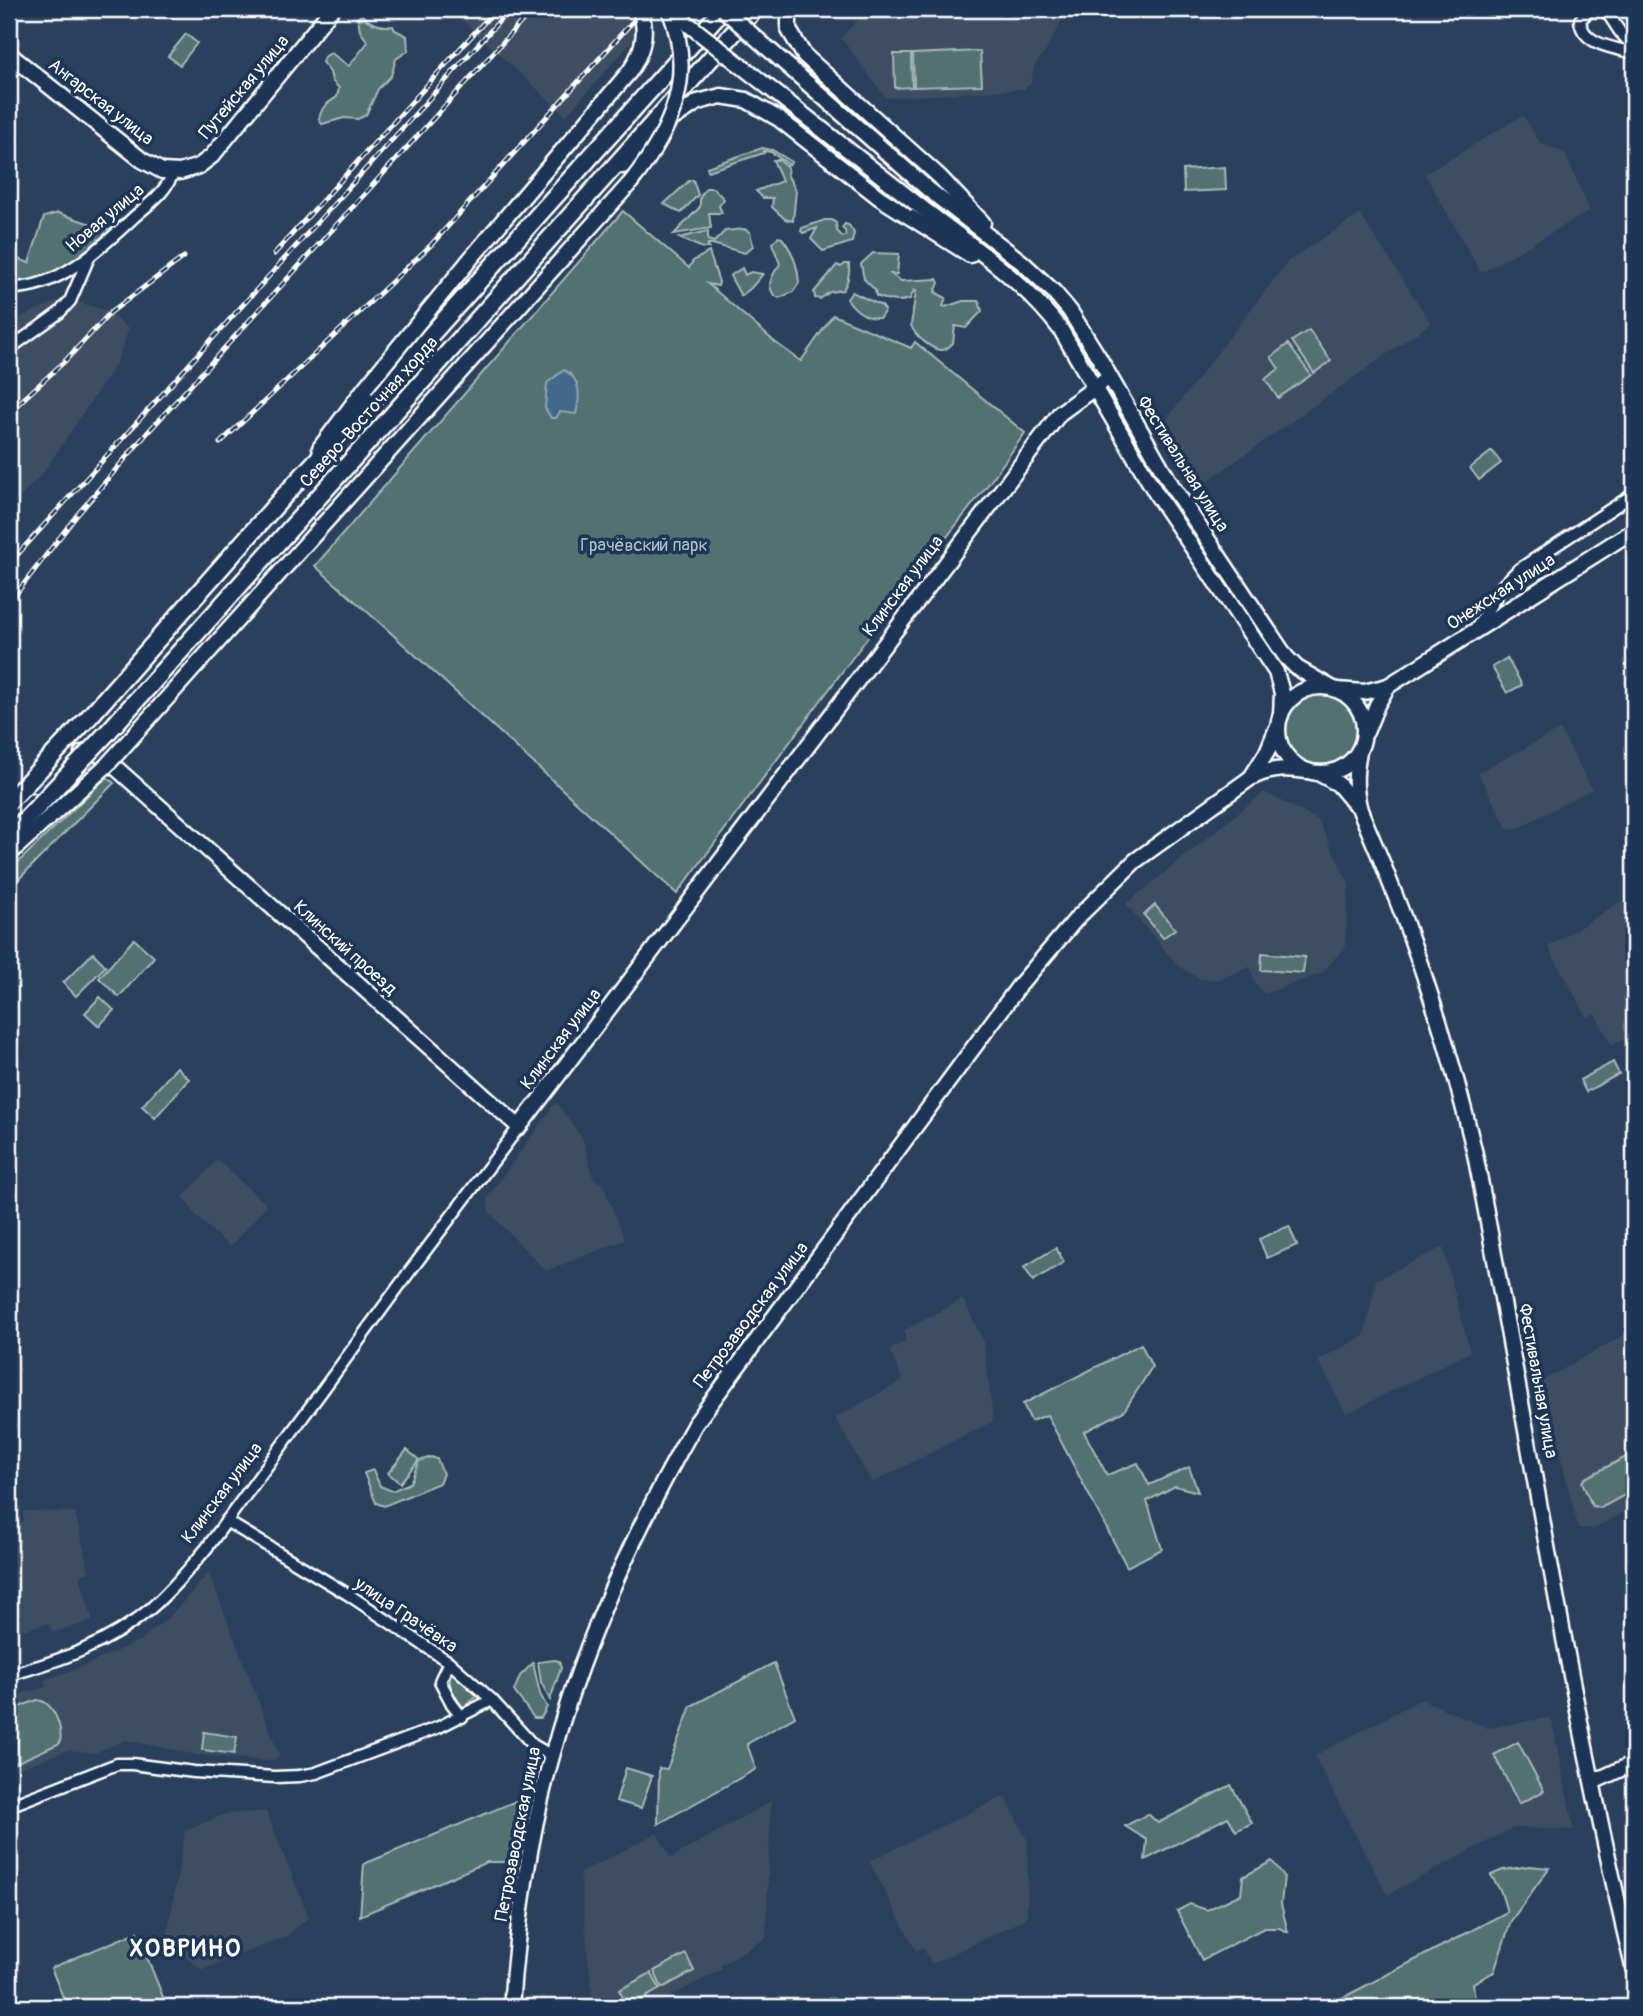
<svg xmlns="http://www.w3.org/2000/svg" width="1643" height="2016" font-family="Pangolin,sans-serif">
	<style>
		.built { fill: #3c4d62 }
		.green { fill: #527170; stroke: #a8b8b8; stroke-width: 2 }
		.water { fill: #42698a; stroke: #8ea5b9; stroke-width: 2 }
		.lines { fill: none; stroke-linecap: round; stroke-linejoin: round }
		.street-casing { stroke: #fff; stroke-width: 15 }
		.secondary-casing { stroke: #fff; stroke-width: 19 }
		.primary-casing { stroke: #fff; stroke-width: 21 }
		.street { stroke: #1d3557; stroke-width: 10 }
		.secondary { stroke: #1d3557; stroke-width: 14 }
		.primary { stroke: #1d3557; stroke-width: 16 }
		.rail-casing { stroke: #fff; stroke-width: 5 }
		.rail { stroke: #1d3557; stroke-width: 2.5; stroke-dasharray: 8; stroke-linecap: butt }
		.secondary-bridge-casing { stroke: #fff; stroke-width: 19; stroke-linecap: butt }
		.primary-bridge-casing { stroke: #fff; stroke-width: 21; stroke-linecap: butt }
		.secondary-bridge { stroke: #1d3557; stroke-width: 14 }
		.primary-bridge { stroke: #1d3557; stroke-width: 16 }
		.labels { text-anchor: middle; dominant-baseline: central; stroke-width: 7; stroke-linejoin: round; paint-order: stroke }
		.street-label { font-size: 18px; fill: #fff; stroke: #1d3557 }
		.park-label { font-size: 18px; fill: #b1bfbf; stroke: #1d3557 }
		.district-label { font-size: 24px; font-weight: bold; letter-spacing: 2px; fill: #fff; stroke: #1d3557 }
	</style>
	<rect width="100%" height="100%" fill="#2b405c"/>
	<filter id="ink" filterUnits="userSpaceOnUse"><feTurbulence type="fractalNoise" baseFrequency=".0143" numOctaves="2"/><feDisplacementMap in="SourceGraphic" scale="14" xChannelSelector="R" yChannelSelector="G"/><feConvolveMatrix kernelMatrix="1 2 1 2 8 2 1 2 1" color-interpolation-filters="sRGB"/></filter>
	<g filter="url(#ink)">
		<!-- built -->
		<g class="built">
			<polygon points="450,9 661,9 566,116"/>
			<polygon points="867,9 1064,9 1063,18 1046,51 1034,66 1031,83 1024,89 886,98 841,38"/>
			<polygon points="1523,115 1540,143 1565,153 1590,211 1481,273 1425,174"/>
			<polygon points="1360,214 1431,323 1202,485 1162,425 1288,261"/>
			<polygon points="64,298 108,311 129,329 116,364 43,473 9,509 9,322"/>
			<polygon points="1560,729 1592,789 1515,830 1507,828 1478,773"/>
			<polygon points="1264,792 1318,820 1349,884 1345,947 1322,973 1264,994 1255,982 1250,967 1217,980 1200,979 1178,966 1126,904"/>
			<polygon points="1623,900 1628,909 1634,905 1634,1034 1612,1045 1595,1014 1587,1017 1548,947"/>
			<polygon points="556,1102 583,1139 593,1178 603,1184 625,1240 546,1271 489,1212 487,1198"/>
			<polygon points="217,1160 267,1205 230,1247 199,1219 183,1197"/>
			<polygon points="1443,1247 1470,1352 1346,1414 1318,1360 1364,1336 1376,1280"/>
			<polygon points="963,1299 984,1342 993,1421 872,1483 835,1418 903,1380 889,1350 905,1342 905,1330"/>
			<polygon points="1634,1329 1634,1507 1594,1529 1578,1528 1542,1381"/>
			<polygon points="24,1511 75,1512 89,1572 80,1576 93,1621 52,1633 48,1623 9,1634 9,1522 23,1522"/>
			<polygon points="209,1573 280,1757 269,1761 197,1755 126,1740 94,1753 68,1750 9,1772 9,1697 46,1687 44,1680 81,1667 141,1640 171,1615"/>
			<polygon points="1421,1699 1488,1728 1551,1717 1574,1830 1513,1828 1387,1895 1314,1756"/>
			<polygon points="1002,1797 1006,1798 1028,1842 1027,1916 1025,1919 932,1964 923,1948 916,1951 869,1861"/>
			<polygon points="771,1801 766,1938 721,1965 722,1969 651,2007 593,2007 580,1873 657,1833 671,1858"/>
			<polygon points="266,1811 309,1917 287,1936 202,1970 166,1942 185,1831 225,1814"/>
		</g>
		<!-- green -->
		<g class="green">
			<path d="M362,15C370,24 382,27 393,26L395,30L407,36L408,51L396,59L391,76L378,89L366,115L358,119L344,118L322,124L319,120C321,107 326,104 337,97L339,88L332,81L330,72L322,62L324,57L331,53L349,66L368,42L360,31L358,17Z"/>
			<polygon points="186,34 197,43 180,65 168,56"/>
			<polygon points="980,51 982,85 914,87 913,54"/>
			<polygon points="894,54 911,54 912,87 895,88"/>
			<polygon points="762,148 772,150 792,162 789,165 771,152 764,151 764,153 708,171 707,167"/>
			<polygon points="773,160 779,160 788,168 787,174 796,191 793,221 785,219 772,207 773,198 763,198 756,191 782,181"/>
			<polygon points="1225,167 1226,190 1184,192 1183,170"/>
			<polygon points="690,180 693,180 698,195 681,213 664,204"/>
			<polygon points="706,188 713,188 724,199 719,206 722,213 709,213 711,228 674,234 700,207 700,197"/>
			<polygon points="623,211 689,268 693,261 709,252 719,282 718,286 708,284 776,343 801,361 833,315 911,348 915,342 1025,433 990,482 862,645 677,894 380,623 315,566"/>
			<path d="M58,213L112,231C82,258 50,282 9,285V255L29,263L44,217Z"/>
			<polygon points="825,220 832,220 836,223 837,231 843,237 846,235 845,231 842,228 845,224 849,225 854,233 852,242 823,251 811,239 817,228 803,233 801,231 802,228"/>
			<polygon points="744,229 750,232 753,246 745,253 712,244 708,244 709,248 703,248 679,238 708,231 708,240 714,242 725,231"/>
			<path d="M778,237L782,238C792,250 798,267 799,283L793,292L779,298C763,289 772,275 780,264L772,243Z"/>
			<path d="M873,253L899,254L897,274H891L901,281L937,279L939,283L935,292L946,298L943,306L945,307L963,301H979L982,311L966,328L955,326L953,343C951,345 947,349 943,350C932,351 914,335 911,325L916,291L914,290L910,299C898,303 887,300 876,296L875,290L864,279L861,264Z"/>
			<path d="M845,264H849C850,274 848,282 843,290L830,292L820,299L815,298L814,292L837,265L841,267Z"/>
			<polygon points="742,268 745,275 751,272 763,274 751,288 741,296 730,276"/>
			<path d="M852,292L882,306L885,310L880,318C866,319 855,310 847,299Z"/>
			<polygon points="1309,330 1331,361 1314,373 1292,341"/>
			<polygon points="1288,344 1311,375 1278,398 1265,379 1279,369 1271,357"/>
			<polygon points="1492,451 1501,463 1479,480 1470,468"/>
			<polygon points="1507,658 1522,685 1507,693 1492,667"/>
			<circle cx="1321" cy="729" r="36"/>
			<polygon points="107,777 114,783 9,889 9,871"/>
			<polygon points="1155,905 1175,929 1163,938 1144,915"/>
			<polygon points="134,939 154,957 119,997 99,978"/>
			<polygon points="93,953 106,966 76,996 63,983"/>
			<polygon points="1262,953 1305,957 1303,973 1261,970"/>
			<polygon points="100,997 114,1010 99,1026 85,1013"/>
			<polygon points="1613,1062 1619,1074 1586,1092 1580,1080"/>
			<polygon points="177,1067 189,1079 155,1118 142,1106"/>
			<polygon points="1289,1226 1297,1245 1267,1258 1259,1239"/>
			<polygon points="1056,1248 1064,1262 1033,1281 1024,1267"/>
			<polygon points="1141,1344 1152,1367 1124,1411 1084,1432 1107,1475 1138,1463 1149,1485 1189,1467 1198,1492 1175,1486 1147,1501 1162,1549 1127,1567 1047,1415 1031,1421 1023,1404"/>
			<polygon points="407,1450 419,1460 400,1483 388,1473"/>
			<polygon points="1634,1453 1634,1490 1601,1508 1592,1506 1582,1482 1585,1478"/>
			<polygon points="431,1457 437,1459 443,1474 439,1483 384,1506 376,1503 364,1473 373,1470 380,1486 392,1491 410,1483 419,1461"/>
			<polygon points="555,1660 559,1661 561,1668 550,1700 541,1682 538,1662"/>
			<polygon points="533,1663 540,1694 547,1707 541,1718 534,1718 514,1691 520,1676"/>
			<polygon points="774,1663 795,1717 747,1744 756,1769 658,1824 659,1768 667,1769 691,1706"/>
			<path d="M451,1671L478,1696L463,1707C454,1695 447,1687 451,1671Z"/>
			<path d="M37,1700C54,1701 63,1729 60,1743L9,1766V1711Z"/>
			<polygon points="204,1732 237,1737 234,1754 202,1750"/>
			<polygon points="1518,1742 1544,1791 1519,1804 1494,1755"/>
			<polygon points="626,1768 652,1776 641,1808 616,1801"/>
			<polygon points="1231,1785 1252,1823 1236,1831 1228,1817 1145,1860 1147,1840 1125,1826 1148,1814 1158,1823"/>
			<polygon points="521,1799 509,1862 487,1862 360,1916 364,1864"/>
			<polygon points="1272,1861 1284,1876 1281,1904 1288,1932 1279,1928 1264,1928 1202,1960 1177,1911 1190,1904 1207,1910 1241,1894 1243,1877"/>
			<polygon points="1530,1866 1549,1868 1511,1921 1494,1972 1473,1983 1475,1999 1479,2007 1325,2007 1507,1912 1501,1892 1491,1875 1503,1870"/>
			<polygon points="137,1932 167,2007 67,2007 51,1968"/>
			<polygon points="686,1954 694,1971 662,1988 654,1971"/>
			<polygon points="651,1973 660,1989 628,2007 619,1990"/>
		</g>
		<!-- water -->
		<path class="water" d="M564,370C582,379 580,398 576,414L560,412L556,418H551L545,408L547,383Z"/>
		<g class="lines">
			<!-- street casing -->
			<g class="street-casing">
				<g id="street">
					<path d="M1595,9L1589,11L1580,20C1582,45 1615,48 1634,53"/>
					<polyline points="1605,9 1620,32 1634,47"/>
					<path d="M9,288C57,290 101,248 134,217C149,204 166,192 173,173"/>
					<polyline points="9,349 59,313 70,301 89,257"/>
					<polyline points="1477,627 1503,585 1518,570 1634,494"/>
					<polyline points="101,754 306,532 308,522 303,517 298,516"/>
					<polyline points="226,1521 349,1595 449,1662 492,1700 533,1745 552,1756"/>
					<polyline points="449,1662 440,1681 452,1704 462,1717"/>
					<path d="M9,1675C59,1661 109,1644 150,1609C171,1591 188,1570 206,1549L407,1275L519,1127"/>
					<polyline points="9,1806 117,1764 132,1764 194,1772 275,1777 300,1776 316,1773 439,1727 492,1700"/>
				</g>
			</g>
			<!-- secondary casing -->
			<g class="secondary-casing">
				<g id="secondary">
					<polyline points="789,9 789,30 804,55 940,177 983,223"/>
					<polyline points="9,54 142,160 162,171 180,172 199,166 212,156 332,9"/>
					<polyline points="623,166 669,121 698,102 721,96 746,100 779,119 880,198 970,255"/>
					<polyline points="929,190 1023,263 1054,292 1070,311 1098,356 1172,486 1286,657 1297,668 1330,687"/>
					<path d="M917,204C967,243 1023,279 1061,330L1157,495L1276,672L1282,693L1281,715"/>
					<polyline points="320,448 365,388"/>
					<circle cx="1321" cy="730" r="43"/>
					<polyline points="1337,690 1364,692 1388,686 1634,530"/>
					<polyline points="1366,732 1377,705 1388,686"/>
					<path d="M1359,751C1355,772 1354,788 1360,810C1409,921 1447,1035 1475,1154C1528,1426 1569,1701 1634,1971"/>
					<polyline points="82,753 96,752 115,767 519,1127 1060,413 1109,377"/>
					<polyline points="1318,773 1338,784 1355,804"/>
					<polyline points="1252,776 1267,752 1277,728"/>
					<polyline points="9,825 33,801"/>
					<polyline points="1593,1782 1634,1763"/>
					<path d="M511,2007C517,1923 529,1837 552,1756C584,1640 636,1528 695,1424L1019,986L1077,918L1135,861L1249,779C1268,768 1286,768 1307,771"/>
				</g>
			</g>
			<!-- primary casing -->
			<g class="primary-casing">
				<g id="primary">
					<polyline points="394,413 755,9"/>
					<polyline points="9,802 90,716 283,497 376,396 723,9"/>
				</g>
			</g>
			<!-- street -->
			<use href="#street" class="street"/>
			<!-- secondary -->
			<use href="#secondary" class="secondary"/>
			<!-- primary -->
			<use href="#primary" class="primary"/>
			<!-- rail casing -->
			<g class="rail-casing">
				<g id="rail">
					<polyline points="274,254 496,9"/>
					<polyline points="18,404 65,361 111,312 184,257"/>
					<polyline points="220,443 431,245 644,9"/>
					<polyline points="9,564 510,9"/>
					<polyline points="9,603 77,515 148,432 533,9"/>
				</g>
			</g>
			<!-- rail -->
			<use href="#rail" class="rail"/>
			<!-- secondary-bridge casing -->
			<g class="secondary-bridge-casing">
				<g id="secondary-bridge">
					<polyline points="669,9 917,204"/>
					<polyline points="723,9 929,190"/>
					<path d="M365,388L472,257L630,71C643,51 648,32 640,9"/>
					<path d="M9,854L107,765L631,182C673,129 696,75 669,9"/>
				</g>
			</g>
			<!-- primary-bridge casing -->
			<g class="primary-bridge-casing">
				<polyline id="primary-bridge" points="9,837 108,732 394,413"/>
			</g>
			<!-- secondary-bridge -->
			<use href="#secondary-bridge" class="secondary-bridge"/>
			<!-- primary-bridge -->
			<use href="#primary-bridge" class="primary-bridge"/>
		</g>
	</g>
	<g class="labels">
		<!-- street labels -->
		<g class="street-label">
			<text transform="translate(244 87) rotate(-50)">Путейская улица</text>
			<text transform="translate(101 102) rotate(38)">Ангарская улица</text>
			<text transform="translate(105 218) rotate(-40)">Новая улица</text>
			<text transform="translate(369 412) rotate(-48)">Северо-Восточная хорда</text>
			<text transform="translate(1183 464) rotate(58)">Фестивальная улица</text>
			<text transform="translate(903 586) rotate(-53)">Клинская улица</text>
			<text transform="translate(1501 592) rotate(-33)">Онежская улица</text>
			<text transform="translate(345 948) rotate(42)">Клинский проезд</text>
			<text transform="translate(561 1039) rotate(-53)">Клинская улица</text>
			<text transform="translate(751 1315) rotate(-53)">Петрозаводская улица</text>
			<text transform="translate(1538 1381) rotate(80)">Фестивальная улица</text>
			<text transform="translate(222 1493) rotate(-53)">Клинская улица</text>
			<text transform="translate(406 1615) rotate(34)">улица Грачёвка</text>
			<text transform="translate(518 1834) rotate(-79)">Петрозаводская улица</text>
		</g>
		<!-- park labels -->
		<g class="park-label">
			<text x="644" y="545">Грачёвский парк</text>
		</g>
		<!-- district labels -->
		<g class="district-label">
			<text x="186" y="1948">ХОВРИНО</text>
		</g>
	</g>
	<!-- margin -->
	<rect width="1643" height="2016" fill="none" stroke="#1d3557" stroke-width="35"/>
	<rect x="18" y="18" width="1608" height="1981" fill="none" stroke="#fff" stroke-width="2.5" filter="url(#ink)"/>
</svg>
